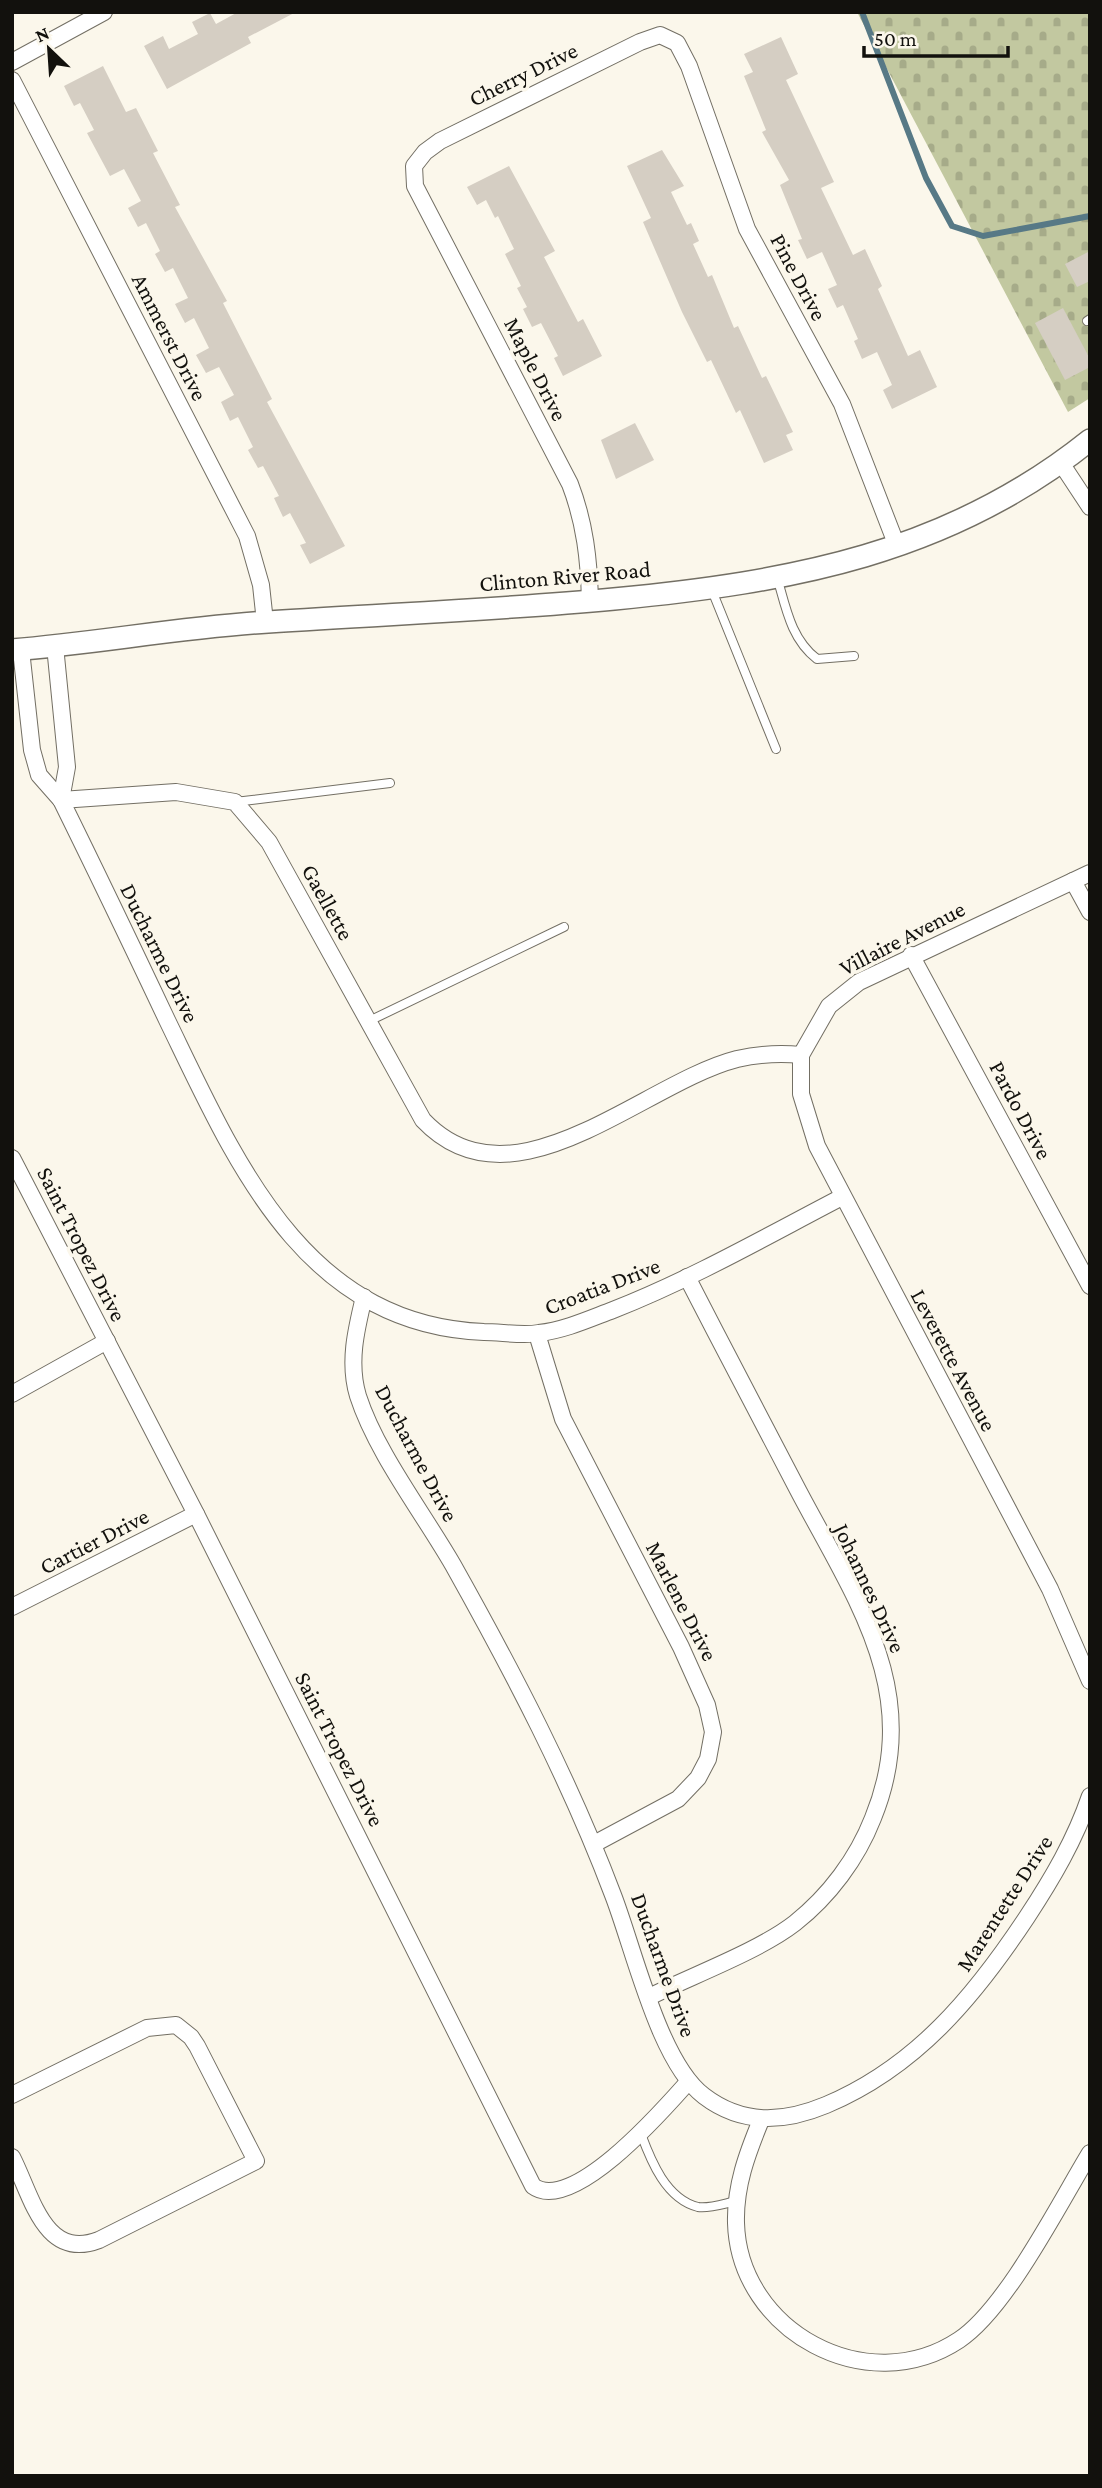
<svg xmlns="http://www.w3.org/2000/svg" width="1102" height="2488" font-family="'Crimson Pro',serif">
	<style>
		.cemetery { fill: url(#cemetery-stones) }
		.lines { fill: none; stroke-linecap: round; stroke-linejoin: round }
		.stream { stroke: #577986; stroke-width: 6 }
		.building { fill: #d5cec3 }
		.lane-casing { stroke: #736f64; stroke-width: 10 }
		.street-casing { stroke: #736f64; stroke-width: 18 }
		.secondary-casing { stroke: #736f64; stroke-width: 24 }
		.lane { stroke: #fff; stroke-width: 8 }
		.street { stroke: #fff; stroke-width: 16 }
		.secondary { stroke: #fff; stroke-width: 21 }
		.labels { text-anchor: middle; dominant-baseline: central; stroke-width: 7; stroke-linejoin: round; paint-order: stroke }
		.street-label { font-size: 23px; fill: #12110d; stroke: #fbf7eb }
	</style>
	<defs>
		<pattern id="cemetery-stones" width="16" height="16" patternUnits="userSpaceOnUse" patternTransform="scale(1.75)"><rect width="16" height="16" fill="#c2c8a0"/><path d="M2 7V4a2 2 0 0 1 4 0v3zM10 15v-3a2 2 0 0 1 4 0v3z" fill="#a6ab89"/></pattern>
	</defs>
	<rect width="100%" height="100%" fill="#fbf7eb"/>
	<!-- cemetery -->
	<polygon class="cemetery" points="857,12 1090,12 1090,398 1068,412"/>
	<g class="lines">
		<!-- stream -->
		<polyline class="stream" points="862,12 926,178 952,226 983,236 1090,216"/>
	</g>
	<!-- building -->
	<g class="building">
		<polygon points="238,12 296,12 248,37 251,43 167,89 144,46 163,36 169,49 198,34 192,22 210,13 216,24"/>
		<polygon points="781,37 798,74 786,80 834,182 821,188 853,255 865,249 882,286 878,289 908,356 920,350 937,387 892,409 883,390 892,385 877,352 862,359 854,341 858,339 843,305 837,308 828,289 837,285 822,252 807,259 798,240 802,239 780,185 789,180 762,132 766,130 744,76 753,72 744,54"/>
		<polygon points="103,66 126,112 136,108 158,151 153,153 180,205 175,207 227,301 223,303 272,399 267,402 345,546 310,564 300,545 306,543 290,513 283,517 274,498 279,496 263,466 258,468 248,450 253,447 238,417 230,421 221,402 234,395 219,367 206,373 196,355 209,348 194,318 185,323 175,304 188,298 173,268 165,272 155,254 160,251 146,223 138,227 128,208 141,201 124,169 110,176 87,133 94,130 80,103 74,106 64,86"/>
		<polygon points="662,150 684,186 671,192 687,225 691,223 699,241 693,244 708,277 712,275 734,328 738,326 762,378 766,376 793,432 786,435 793,450 764,463 740,410 736,413 711,360 707,362 682,312 643,222 651,218 627,166"/>
		<polygon points="509,166 555,251 544,257 578,322 583,319 602,356 563,376 554,358 558,356 541,323 532,327 523,309 527,307 517,288 521,286 505,254 514,249 498,216 495,218 486,200 477,205 467,187"/>
		<polygon points="1090,251 1090,281 1077,287 1065,264"/>
		<polygon points="1063,308 1090,359 1090,367 1065,380 1035,323"/>
		<polygon points="635,423 654,460 616,479 601,440"/>
	</g>
	<g class="lines">
		<!-- lane casing -->
		<g class="lane-casing">
			<g id="lane">
				<polyline points="1087,321 1090,319"/>
				<path d="M777,577C786,608 791,639 817,659L854,656"/>
				<polyline points="711,588 776,749"/>
				<polyline points="235,802 390,783"/>
				<polyline points="367,1022 564,927"/>
				<path d="M641,2134C651,2161 666,2199 698,2207C709,2209 726,2203 737,2201"/>
			</g>
		</g>
		<!-- street casing -->
		<g class="street-casing">
			<g id="street">
				<polyline points="12,62 104,12"/>
				<polyline points="12,80 247,536 261,585 265,622"/>
				<polyline points="1061,463 1090,507"/>
				<path d="M590,601C589,560 585,523 570,484L415,186L414,166L425,152L440,141L640,42L660,35L677,43L689,66L747,229L842,404L897,546"/>
				<polyline points="55,646 67,767 61,800"/>
				<path d="M21,650L32,750L39,775L61,800C97,873 132,946 167,1020C235,1160 303,1325 484,1332C501,1332 522,1336 539,1333C565,1330 589,1319 613,1310C692,1279 767,1236 842,1197"/>
				<path d="M61,800L176,792L235,802L269,842L423,1120C513,1215 643,1083 737,1059C759,1054 779,1053 801,1055L829,1006L859,982L1090,873"/>
				<polyline points="1073,881 1090,912"/>
				<polyline points="911,955 1090,1286"/>
				<polyline points="801,1055 801,1094 817,1146 1050,1589 1090,1681"/>
				<path d="M12,1158L196,1514L533,2186C572,2215 664,2109 688,2082"/>
				<path d="M364,1297C356,1330 348,1363 358,1396C376,1452 423,1513 453,1565C513,1672 570,1781 613,1895C634,1949 659,2062 704,2096C742,2125 783,2123 826,2105C916,2067 974,1997 1027,1917C1052,1879 1075,1840 1090,1796"/>
				<polyline points="537,1334 563,1419 681,1647 707,1705 713,1732 708,1759 698,1778 678,1799 594,1844"/>
				<polyline points="12,1394 107,1341"/>
				<polyline points="12,1607 196,1514"/>
				<path d="M649,1997C691,1976 759,1951 795,1923C829,1896 857,1859 873,1818C924,1693 856,1600 799,1492C762,1421 724,1349 687,1277"/>
				<path d="M12,2095L147,2028L176,2025L191,2037L197,2046L256,2161L99,2240C44,2261 32,2196 12,2157"/>
				<path d="M761,2120C747,2154 735,2186 736,2223C739,2331 867,2401 959,2340C1006,2309 1059,2204 1090,2153"/>
			</g>
		</g>
		<!-- secondary casing -->
		<g class="secondary-casing">
			<path id="secondary" d="M12,650C98,643 183,627 268,622C384,614 499,610 614,599C790,582 948,554 1090,440"/>
		</g>
		<!-- lane -->
		<use href="#lane" class="lane"/>
		<!-- street -->
		<use href="#street" class="street"/>
		<!-- secondary -->
		<use href="#secondary" class="secondary"/>
	</g>
	<g class="labels">
		<!-- street labels -->
		<g class="street-label">
			<text transform="translate(523 74) rotate(-26)">Cherry Drive</text>
			<text transform="translate(799 277) rotate(62)">Pine Drive</text>
			<text transform="translate(170 337) rotate(63)">Ammerst Drive</text>
			<text transform="translate(536 369) rotate(63)">Maple Drive</text>
			<text transform="translate(565 576) rotate(-5)">Clinton River Road</text>
			<text transform="translate(328 902) rotate(61)">Gaellette</text>
			<text transform="translate(902 938) rotate(-27)">Villaire Avenue</text>
			<text transform="translate(160 953) rotate(64)">Ducharme Drive</text>
			<text transform="translate(1021 1110) rotate(62)">Pardo Drive</text>
			<text transform="translate(82 1244) rotate(63)">Saint Tropez Drive</text>
			<text transform="translate(602 1286) rotate(-21)">Croatia Drive</text>
			<text transform="translate(954 1360) rotate(62)">Leverette Avenue</text>
			<text transform="translate(417 1453) rotate(62)">Ducharme Drive</text>
			<text transform="translate(94 1541) rotate(-27)">Cartier Drive</text>
			<text transform="translate(870 1588) rotate(65)">Johannes Drive</text>
			<text transform="translate(682 1601) rotate(63)">Marlene Drive</text>
			<text transform="translate(340 1749) rotate(63)">Saint Tropez Drive</text>
			<text transform="translate(1004 1903) rotate(-57)">Marentette Drive</text>
			<text transform="translate(664 1965) rotate(70)">Ducharme Drive</text>
		</g>
	</g>
	<!-- border -->
	<rect width="1102" height="2488" fill="none" stroke="#12110d" stroke-width="28"/>
	<!-- north arrow -->
	<g transform="translate(49 49) rotate(335)" stroke="#fbf7eb" stroke-width="5" paint-order="stroke">
	<path d="M0-5L12 26L0 18L-12 26Z" fill="#12110d"/>
	<text y="-10" font-size="19" font-weight="bold" text-anchor="middle" fill="#12110d">N</text>
	</g>
	<!-- scale -->
	<path d="M864 46v10h144v-10" fill="none" stroke="#12110d" stroke-width="3.5"/>
	<text x="874" y="46" font-size="21" fill="#12110d" stroke="#fbf7eb" stroke-width="5" paint-order="stroke">50 m</text>
</svg>
